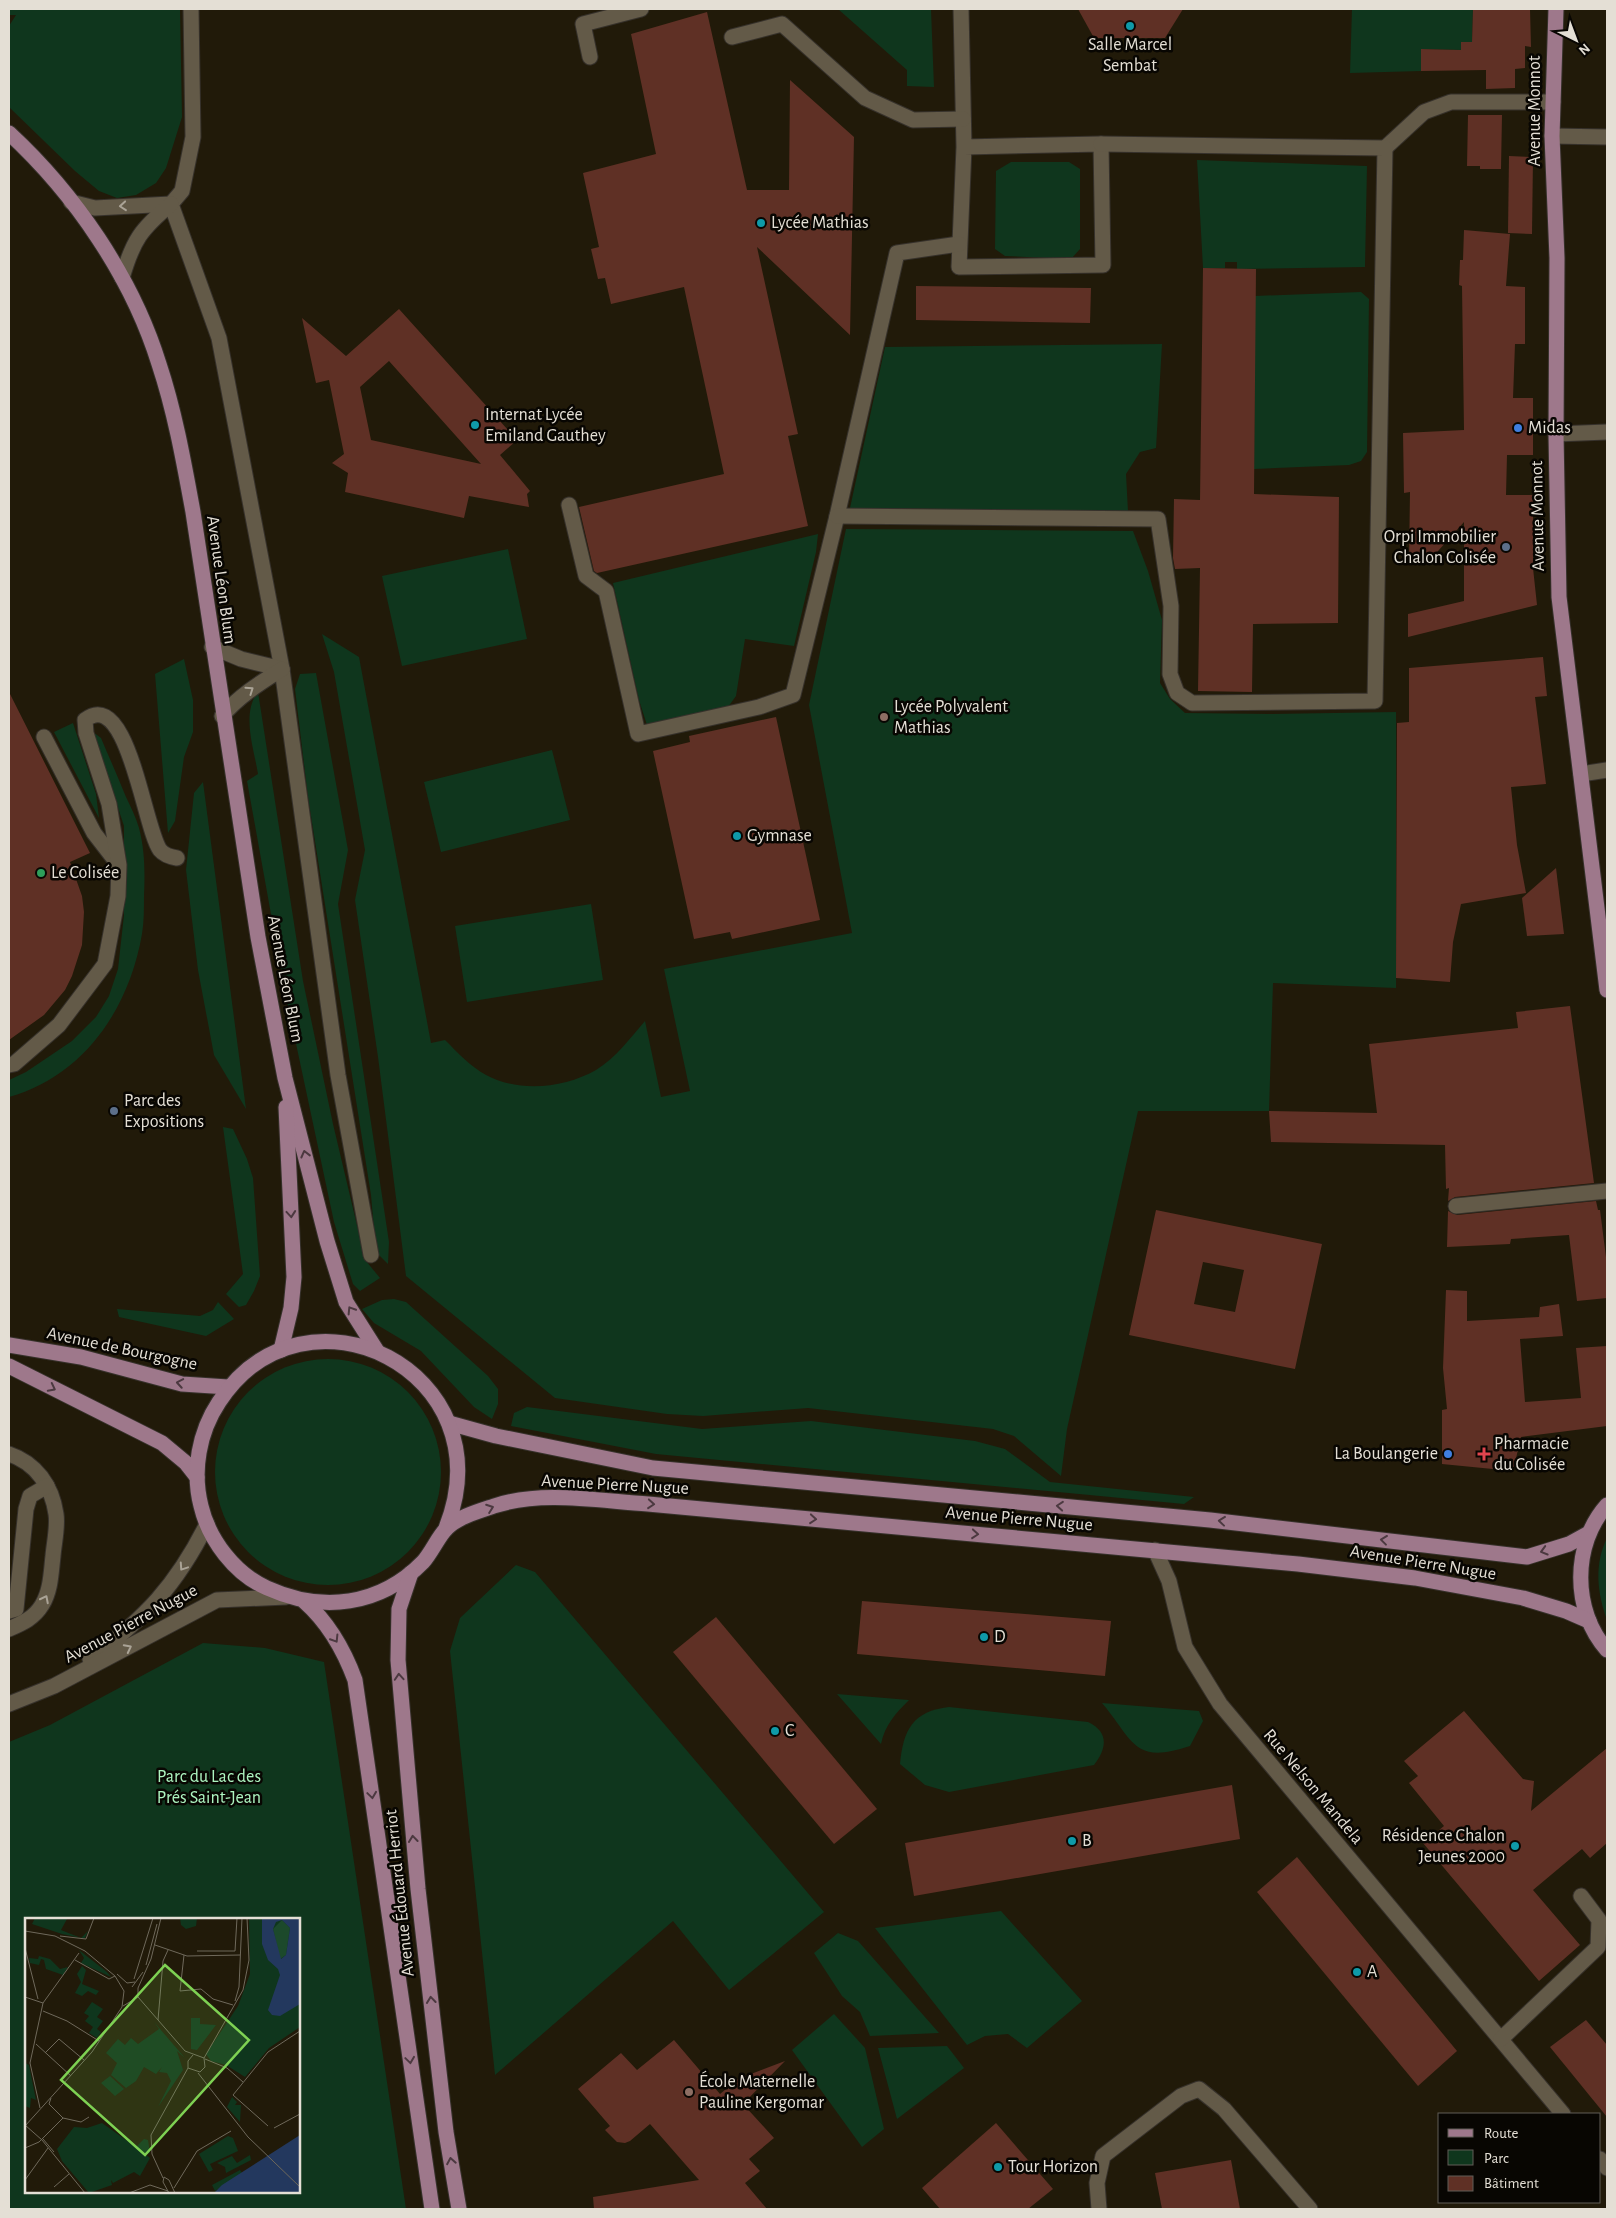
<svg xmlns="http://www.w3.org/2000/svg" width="1616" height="2218" font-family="'Alegreya Sans',sans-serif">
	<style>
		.green { fill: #0f361d; fill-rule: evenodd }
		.building { fill: #5f3025; fill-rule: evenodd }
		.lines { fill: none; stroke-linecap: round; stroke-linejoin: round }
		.minor-casing { stroke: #36312b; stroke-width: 17 }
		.major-casing { stroke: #36312b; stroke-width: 17 }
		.minor { stroke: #635a48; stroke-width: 15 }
		.major { stroke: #9e788b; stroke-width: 15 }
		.oneway { stroke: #aaa396 }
		.oneway2 { stroke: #4c3940 }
		.culture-dot { fill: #0f9aa8; stroke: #080602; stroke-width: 2 }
		.shop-dot { fill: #3f7fe0; stroke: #080602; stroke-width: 2 }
		.service-dot { fill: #5c6f8a; stroke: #080602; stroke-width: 2 }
		.education-dot { fill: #8d6e63; stroke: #080602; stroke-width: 2 }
		.leisure-dot { fill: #2e9e5b; stroke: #080602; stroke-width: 2 }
		.health-dot { fill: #e0444e; stroke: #080602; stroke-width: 2 }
		.labels { text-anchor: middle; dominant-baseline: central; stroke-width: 5; stroke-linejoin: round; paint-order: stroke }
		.poi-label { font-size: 18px; fill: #e4dfd5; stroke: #080602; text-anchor: start }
		.street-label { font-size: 18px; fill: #e4dfd5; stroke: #080602 }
		.park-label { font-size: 18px; fill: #adf5c0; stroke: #080602 }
		.inset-road { fill: none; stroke: #6f695b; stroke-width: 1 }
		.view { fill: #7ed153; fill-opacity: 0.15; stroke: #7ed153; stroke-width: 2.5 }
		.inset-edge { fill: none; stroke: #e4dfd5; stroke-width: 2.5 }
	</style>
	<rect width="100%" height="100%" fill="#211a09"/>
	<!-- green -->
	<g class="green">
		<polygon points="9,9 180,9 182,117 166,168 156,183 136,195 117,198 99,191 75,171 9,107 9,26 16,15 9,15"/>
		<polygon points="838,9 931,9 934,87 907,86 907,70"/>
		<polygon points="1352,9 1473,9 1472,42 1462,42 1461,50 1421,49 1421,71 1350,73"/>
		<polygon points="1197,160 1367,166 1365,267 1237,269 1237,262 1225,262 1225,268 1203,268"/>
		<polygon points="1011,162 1069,162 1080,169 1080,249 1071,259 1005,256 995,249 996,171"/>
		<polygon points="1361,292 1369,299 1367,452 1361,461 1349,465 1254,469 1255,296"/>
		<polygon points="1162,344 1156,448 1140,452 1126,474 1128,511 850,508 885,347"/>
		<path d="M846,529L1133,531L1148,571L1162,620L1160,683L1170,699L1185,713L1271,714L1396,712V988L1273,983L1269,1111H1138L1067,1429L1061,1476L1014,1436L993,1429L808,1408L703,1416L667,1414L555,1398L406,1276L378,1057L355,900L365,850L334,672L322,634L359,657L431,1043L445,1040C458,1053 470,1066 486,1075C520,1093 564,1088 596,1070C616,1058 631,1037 645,1021L661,1097L690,1091L664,969L852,933L809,705Z"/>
		<polygon points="818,534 816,552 794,646 745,639 736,696 728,707 647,725 639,700 613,583"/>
		<polygon points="508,549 527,639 402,666 382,576"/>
		<polygon points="184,659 193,700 193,732 184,757 175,821 168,833 155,674"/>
		<polygon points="316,673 348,850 338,904 389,1242 388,1264 376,1252 371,1195 308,797 295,689 300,674"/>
		<path d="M258,692L303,981L333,1124L364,1255L366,1261L380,1278L360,1291L353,1284L334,1222L285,992L247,781L258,774C254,749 241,713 258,692Z"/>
		<polygon points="73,723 96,794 99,818 54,732"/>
		<path d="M93,732L101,738C109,757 118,777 126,797C131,807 136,818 139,828C145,850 145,874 144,896C144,908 144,922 142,934C129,1009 84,1076 9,1097V1080L26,1072L72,1041L96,1017L109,996L118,969L124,915V826Z"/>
		<polygon points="552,750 570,820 441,852 424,782"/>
		<polygon points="203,782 246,1109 214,1055 198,970 186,870 194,793"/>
		<polygon points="591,904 603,980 467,1002 455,926"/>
		<polygon points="223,1127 233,1129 247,1159 253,1178 260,1276 254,1291 246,1305 239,1307 226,1294 243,1274"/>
		<polygon points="394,1299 406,1302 488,1376 498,1389 498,1404 492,1419 474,1407 421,1351 374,1323 362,1309 382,1300"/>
		<polygon points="218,1302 234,1319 206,1336 119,1317 117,1309 200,1316 213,1310"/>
		<circle cx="328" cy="1472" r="113"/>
		<polygon points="527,1407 702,1429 811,1421 975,1441 1005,1449 1050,1482 1194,1497 1184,1504 656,1454 511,1426 514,1413"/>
		<path d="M1607,1538V1620C1597,1593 1594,1564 1607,1538Z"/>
		<polygon points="516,1565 535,1572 824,1912 729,1990 673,1921 495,2075 450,1651 460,1618"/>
		<path d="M203,1643L265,1648L324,1662L406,2209H9V1742L50,1725ZM26,1919H299V2192H26Z"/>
		<path d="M837,1694L909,1700C895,1714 885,1725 881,1744Z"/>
		<path d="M1102,1703L1199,1711L1203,1721L1190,1746C1133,1765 1134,1741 1102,1703Z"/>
		<path d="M949,1707L1088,1722C1109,1732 1107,1748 1094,1765L949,1792L925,1785L900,1764C903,1730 913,1711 949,1707Z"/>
		<polygon points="1001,1911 1082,2001 1027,2048 1008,2034 985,2036 967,2045 875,1928"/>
		<polygon points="838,1933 858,1941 939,2033 870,2036 860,2012 842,1996 814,1953"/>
		<polygon points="834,2014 865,2048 884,2129 862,2147 792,2050"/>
		<polygon points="947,2046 964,2068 897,2119 878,2048"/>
	</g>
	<!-- building -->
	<g class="building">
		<polygon points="1078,9 1183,9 1165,38 1094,38"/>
		<polygon points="1473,9 1530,9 1531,47 1525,46 1525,68 1515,69 1515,88 1486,89 1486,70 1421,71 1421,49 1461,50 1461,42 1472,42"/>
		<polygon points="707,12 747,190 789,190 790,80 854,137 850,335 757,247 798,434 788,436 808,526 597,573 594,571 579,507 724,474 684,287 611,304 605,278 598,279 591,249 599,247 583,173 656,154 631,34"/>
		<polygon points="1468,115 1502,115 1501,169 1480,169 1480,166 1467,166"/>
		<polygon points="1509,156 1533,157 1532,234 1508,233"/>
		<polygon points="1464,230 1510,234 1506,286 1525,287 1525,344 1515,344 1513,398 1533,398 1533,455 1507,455 1506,495 1533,495 1533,568 1537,605 1408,637 1408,614 1464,601 1464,522 1430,560 1409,560 1410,492 1404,493 1403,433 1464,430 1462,286 1459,285 1460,260 1463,260"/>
		<polygon points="1203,268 1256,269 1254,494 1339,497 1338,623 1253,624 1252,692 1198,691 1200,568 1175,569 1173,558 1174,499 1200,500"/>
		<polygon points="916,286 1091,288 1090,323 916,320"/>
		<path d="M399,309L517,440L500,455L530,491L527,494L529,507L469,496L464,518L345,492L348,473L332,463L344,454L329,380L316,383L302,318L346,356ZM389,361L481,464L371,440L360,387Z"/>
		<polygon points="1543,657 1547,696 1535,697 1546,784 1511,787 1517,845 1526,893 1461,904 1453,942 1450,982 1396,978 1397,723 1409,722 1409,668"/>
		<polygon points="9,692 90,853 70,862 82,896 84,912 82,945 72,976 65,990 44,1015 9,1040"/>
		<polygon points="776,717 820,920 732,939 730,932 694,939 653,751 690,742 689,736"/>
		<polygon points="1556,868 1564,934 1527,936 1522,898"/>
		<polygon points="1570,1006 1594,1183 1455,1197 1448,1201 1449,1188 1446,1189 1445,1145 1271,1142 1269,1111 1377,1113 1369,1044 1518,1028 1516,1012"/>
		<polygon points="1596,1201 1598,1210 1600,1210 1607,1265 1607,1298 1577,1301 1569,1235 1511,1239 1510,1244 1447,1247 1448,1211 1457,1215"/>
		<path d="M1156,1210L1322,1244L1295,1369L1129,1335ZM1203,1262L1244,1270L1235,1312L1194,1304Z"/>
		<polygon points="1446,1290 1467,1291 1467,1321 1539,1317 1540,1307 1559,1304 1563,1336 1520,1339 1525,1402 1581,1398 1576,1348 1607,1346 1607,1426 1521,1437 1513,1471 1442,1464 1442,1410 1447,1409 1443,1368"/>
		<polygon points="862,1601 1111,1621 1105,1676 857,1654"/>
		<polygon points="716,1617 877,1809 834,1844 673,1652"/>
		<polygon points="1464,1711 1523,1779 1534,1781 1531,1811 1607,1748 1607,1843 1590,1858 1582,1849 1533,1890 1580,1945 1539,1981 1423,1843 1444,1826 1409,1783 1418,1776 1404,1761"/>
		<polygon points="1232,1785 1240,1839 914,1896 905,1843"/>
		<polygon points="1297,1857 1457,2051 1418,2086 1257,1892"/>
		<polygon points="1586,2020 1607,2045 1607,2117 1550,2047"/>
		<polygon points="674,2040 720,2094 738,2079 785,2061 743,2104 774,2138 749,2159 760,2171 745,2183 767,2209 594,2209 593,2197 699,2180 650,2124 630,2141 625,2143 617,2142 605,2130 610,2126 578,2089 621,2053 637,2070"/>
		<polygon points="996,2123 1053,2189 1028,2209 940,2209 922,2188"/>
		<polygon points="1231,2160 1240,2209 1162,2209 1155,2173"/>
	</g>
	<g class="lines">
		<!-- minor casing -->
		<g class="minor-casing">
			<g id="minor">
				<polyline points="191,9 193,137 182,191 171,204 219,338 282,669 338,1075 371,1255"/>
				<polyline points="961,9 964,147 959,267 1103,265 1101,144 964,147"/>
				<polyline points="732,37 782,24 865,98 913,120 963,119"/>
				<polyline points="590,57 583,24 641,9"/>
				<polyline points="1552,136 1607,137"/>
				<polyline points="1385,148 1424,112 1451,102 1553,102"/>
				<polyline points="71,202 95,208 171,204"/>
				<path d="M122,278C133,240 141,229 171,204"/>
				<polyline points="1556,434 1607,432"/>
				<polyline points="569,505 586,576 606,591 638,734 759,707 793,695 837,516 897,253 959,244"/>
				<polyline points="837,516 1158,519 1171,606 1170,674 1177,693 1192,703 1375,701 1385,148 1101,144"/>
				<polyline points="212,647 241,659 282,669"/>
				<path d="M222,716C239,696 260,683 282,669"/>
				<polyline points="44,737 94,833 118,864"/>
				<polyline points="1581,774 1607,770"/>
				<path d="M9,1065L14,1064L59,1025L105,964L118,896L119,865L109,804L86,733L85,720C128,686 144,828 160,850C164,855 171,857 177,858"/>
				<polyline points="1456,1206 1607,1191"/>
				<path d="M9,1454C36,1463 52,1486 56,1514C58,1527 54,1543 53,1556C51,1573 51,1590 42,1605C34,1618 23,1623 9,1629"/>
				<polyline points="1155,1550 1169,1581 1185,1647 1220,1704 1563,2114"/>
				<polyline points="9,1611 16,1609 26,1509 30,1496 47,1486"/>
				<path d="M90,1659C145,1618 176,1586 207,1524"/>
				<polyline points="9,1704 54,1686 217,1600 286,1597"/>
				<polyline points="1501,2039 1598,1947 1599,1920 1581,1896"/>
				<polyline points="1600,2159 1607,2168"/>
				<polyline points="1099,2209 1097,2183 1103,2156 1181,2096 1199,2089 1224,2109 1310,2209"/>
			</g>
		</g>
		<!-- major casing -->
		<g class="major-casing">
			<g id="major">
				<polyline points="1556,9 1552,136 1557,258 1556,434 1559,597 1607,990"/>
				<path d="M9,133C75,194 132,277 159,364C175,412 184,463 193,512L258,937L285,1078L327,1241L346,1302L377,1351"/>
				<polyline points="9,1345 81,1357 182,1384 228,1387"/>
				<polyline points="281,1350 291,1308 294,1277 286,1107"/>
				<polyline points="9,1366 162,1443 186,1463 197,1477"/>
				<polyline points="449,1423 496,1436 653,1468 1210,1520 1527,1557 1569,1544 1589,1533"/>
				<path d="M1607,1505C1572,1544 1572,1611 1607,1650"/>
				<path d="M446,1528C508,1371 304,1271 219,1402C199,1432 192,1471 201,1506C209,1540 235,1574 267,1588C322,1613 380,1606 423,1562C432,1552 439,1535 447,1528C458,1517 479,1511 494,1506C542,1490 599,1501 648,1504L1298,1564L1415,1578L1523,1598L1566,1611L1589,1621"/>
				<polyline points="411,1573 399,1609 398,1660 418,1889 446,2132 459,2209"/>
				<path d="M304,1601C329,1623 344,1650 355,1680L432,2209"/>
			</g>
		</g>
		<!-- minor -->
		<use href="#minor" class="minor"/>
		<!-- major -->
		<use href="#major" class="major"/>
	</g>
	<!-- one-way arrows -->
	<defs><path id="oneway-chevron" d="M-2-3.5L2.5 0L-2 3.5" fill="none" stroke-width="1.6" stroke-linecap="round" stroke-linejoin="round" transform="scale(1.25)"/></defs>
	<g class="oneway">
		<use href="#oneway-chevron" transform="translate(123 206) rotate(175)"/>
		<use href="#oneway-chevron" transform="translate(250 690) rotate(-35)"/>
		<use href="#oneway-chevron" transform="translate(183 1567) rotate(124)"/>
		<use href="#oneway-chevron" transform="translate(45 1599) rotate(-63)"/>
		<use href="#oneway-chevron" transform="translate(128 1648) rotate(-27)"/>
	</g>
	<g class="oneway2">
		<use href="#oneway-chevron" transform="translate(305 1154) rotate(-104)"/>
		<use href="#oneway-chevron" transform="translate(291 1214) rotate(85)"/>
		<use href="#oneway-chevron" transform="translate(351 1310) rotate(-122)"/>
		<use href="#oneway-chevron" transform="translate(180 1383) rotate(-170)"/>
		<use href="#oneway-chevron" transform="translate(52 1388) rotate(27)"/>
		<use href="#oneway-chevron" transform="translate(651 1504) rotate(5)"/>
		<use href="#oneway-chevron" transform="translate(1060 1506) rotate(-175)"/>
		<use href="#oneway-chevron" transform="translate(490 1508) rotate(-20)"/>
		<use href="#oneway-chevron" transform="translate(813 1519) rotate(5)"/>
		<use href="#oneway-chevron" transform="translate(1222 1521) rotate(-174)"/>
		<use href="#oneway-chevron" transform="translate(975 1534) rotate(5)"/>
		<use href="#oneway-chevron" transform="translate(1384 1540) rotate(-173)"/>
		<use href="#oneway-chevron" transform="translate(1544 1551) rotate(164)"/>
		<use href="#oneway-chevron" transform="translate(335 1639) rotate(58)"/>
		<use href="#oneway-chevron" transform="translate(399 1677) rotate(-94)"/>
		<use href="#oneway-chevron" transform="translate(372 1795) rotate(82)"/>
		<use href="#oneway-chevron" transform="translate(413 1839) rotate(-96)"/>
		<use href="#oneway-chevron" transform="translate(431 2000) rotate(-96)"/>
		<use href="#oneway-chevron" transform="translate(410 2060) rotate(82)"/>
		<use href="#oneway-chevron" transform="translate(451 2161) rotate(-100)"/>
	</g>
	<!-- markers -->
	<g class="culture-dot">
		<circle cx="1130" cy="26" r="5"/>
		<circle cx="761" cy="223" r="5"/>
		<circle cx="475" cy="425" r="5"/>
		<circle cx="737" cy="836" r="5"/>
		<circle cx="984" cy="1637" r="5"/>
		<circle cx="775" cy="1731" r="5"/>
		<circle cx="1072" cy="1841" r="5"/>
		<circle cx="1515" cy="1846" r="5"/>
		<circle cx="1357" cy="1972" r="5"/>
		<circle cx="998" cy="2167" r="5"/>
	</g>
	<g class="shop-dot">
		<circle cx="1518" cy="428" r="5"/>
		<circle cx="1448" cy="1454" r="5"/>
	</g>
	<g class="service-dot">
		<circle cx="1506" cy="547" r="5"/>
		<circle cx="114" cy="1111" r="5"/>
	</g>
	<g class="education-dot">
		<circle cx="884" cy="717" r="5"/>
		<circle cx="689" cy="2092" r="5"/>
	</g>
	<circle class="leisure-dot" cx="41" cy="873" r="5"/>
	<path class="health-dot" d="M1481.5 1446.5h5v5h5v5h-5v5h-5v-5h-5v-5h5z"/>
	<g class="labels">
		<!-- poi labels -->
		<g class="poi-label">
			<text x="1130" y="45" text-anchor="middle">Salle Marcel<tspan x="1130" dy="21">Sembat</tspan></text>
			<text x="771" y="223">Lycée Mathias</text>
			<text x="485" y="415">Internat Lycée<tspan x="485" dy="21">Emiland Gauthey</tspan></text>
			<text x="1528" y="428">Midas</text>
			<text x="1496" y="537" text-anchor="end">Orpi Immobilier<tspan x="1496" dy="21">Chalon Colisée</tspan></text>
			<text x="894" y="707">Lycée Polyvalent<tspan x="894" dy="21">Mathias</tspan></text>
			<text x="747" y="836">Gymnase</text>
			<text x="51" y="873">Le Colisée</text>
			<text x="124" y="1101">Parc des<tspan x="124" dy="21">Expositions</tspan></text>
			<text x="1494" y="1444">Pharmacie<tspan x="1494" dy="21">du Colisée</tspan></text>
			<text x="1438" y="1454" text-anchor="end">La Boulangerie</text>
			<text x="994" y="1637">D</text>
			<text x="785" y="1731">C</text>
			<text x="1505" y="1836" text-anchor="end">Résidence Chalon<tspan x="1505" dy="21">Jeunes 2000</tspan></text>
			<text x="1082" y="1841">B</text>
			<text x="1367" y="1972">A</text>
			<text x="699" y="2082">École Maternelle<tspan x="699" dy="21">Pauline Kergomar</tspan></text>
			<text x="1008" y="2167">Tour Horizon</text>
		</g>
		<!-- street labels -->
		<g class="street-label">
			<text transform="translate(1535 111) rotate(-90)">Avenue Monnot</text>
			<text transform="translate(1538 516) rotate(-91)">Avenue Monnot</text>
			<text transform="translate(221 580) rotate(82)">Avenue Léon Blum</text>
			<text transform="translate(285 979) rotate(79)">Avenue Léon Blum</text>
			<text transform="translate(122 1349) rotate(12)">Avenue de Bourgogne</text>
			<text transform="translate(615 1485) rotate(3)">Avenue Pierre Nugue</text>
			<text transform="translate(1019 1519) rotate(5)">Avenue Pierre Nugue</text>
			<text transform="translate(1423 1563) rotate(9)">Avenue Pierre Nugue</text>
			<text transform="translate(131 1624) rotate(-28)">Avenue Pierre Nugue</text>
			<text transform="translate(1313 1787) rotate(50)">Rue Nelson Mandela</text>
			<text transform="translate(400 1893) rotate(-96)">Avenue Édouard Herriot</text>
		</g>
		<!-- park labels -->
		<g class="park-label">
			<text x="209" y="1777">Parc du Lac des<tspan x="209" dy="21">Prés Saint-Jean</tspan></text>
		</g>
	</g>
	<!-- overview -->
	<g transform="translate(25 1918)">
		<rect width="275" height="275" fill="#211a09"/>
		<path d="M10,0L42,1L36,12L56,20L63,13L60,20H56L37,16L7,6ZM155,0H172L171,8L161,11L156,7ZM224,0H275V109L244,130L220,159L201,147L186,143L181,136L213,88L225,56ZM54,32L82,54L86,59L56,45L59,40ZM14,38L25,41L35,51L43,49L38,57L21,51L19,42L16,41L14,47L5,45L4,40L13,41ZM57,48L61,52L57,66L74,73L71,77L63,73L57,78L50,75L56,64L52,56ZM67,84L78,91L72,99L78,103L72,111L76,114L72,120L64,115L68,109L60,103L64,98L59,95ZM166,100H175V106L191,107L172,132L166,131ZM129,104L160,140L152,133L158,152L133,189L146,163L142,155L134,154L137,149L131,156L119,149L111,163L101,170L86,157L92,145L81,135L93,121L100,127L106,120L113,126L134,111ZM0,145L4,147L11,182L6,180L5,190L0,188ZM85,158L99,171L90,178L76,165ZM207,179L212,184L210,187H216L215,204L202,189ZM77,205L111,229L119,221L123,222L125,235L120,236L125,240L115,258L109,254L88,265L86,262L87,267L64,275L37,243L32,231L49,209L62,210ZM203,218L208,220L213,233L185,246L188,252L184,254L174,236ZM225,237L226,242L201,255L200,249L192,245L207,238L212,245ZM215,252L217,255L190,273L187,267Z" fill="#0f361d"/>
		<path d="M257,2L265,10L261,37L255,41L248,11Z" fill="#1c492b"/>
		<path d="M237,0H275V86L255,98L247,97L243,92L255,57L253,51L243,42L237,26ZM257,2L265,10L261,37L256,41L248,11L251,4ZM275,217V275H189L197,267Z" fill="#23385e" fill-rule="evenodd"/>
		<path class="inset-road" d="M136,0L126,41L113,70V79L160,133L179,140L180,149L175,154L163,150V143L168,137M0,13L30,18L60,33L90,58L99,73L97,89L67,134L0,208M35,18L61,21L69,0M130,27L162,38L215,37M0,30L13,81M172,33H210L212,0M159,37L155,73L176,71L188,81L208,87M50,42L84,61L90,58M121,47L132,6M92,56L102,65L110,64M109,61L128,0M107,69L118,54M0,79L18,85M210,83L214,69L217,0M98,88L113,79M18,93L42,103L74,123M133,102L138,43L143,32M11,126L46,158M20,135L34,121L59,142M179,140L218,72L224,42L222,0M180,141L202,150L218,164M173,155L223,219L275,269M15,190L5,145L18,85L54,35M38,200L56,204L64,199M0,207L17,222M243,208L208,177L243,134L275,113M249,210L275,196M18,221L29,234M17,222L60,275M0,230L14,224L38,200L24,186L26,180M138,260L127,236L126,217L163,150M0,262L23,230M29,269L44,256M149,270L172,233L206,213M104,275L125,267L143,273M144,275L138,264L139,259L144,262L150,275"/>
		<path class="view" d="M140,47L224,122L120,237L36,162Z"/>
		<rect width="275" height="275" class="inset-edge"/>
	</g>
	<!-- border -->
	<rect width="1616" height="2218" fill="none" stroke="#e4dfd5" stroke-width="20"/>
	<!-- legend -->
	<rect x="1438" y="2113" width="162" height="90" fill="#080602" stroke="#605d56"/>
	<rect x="1448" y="2129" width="25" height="8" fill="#9e788b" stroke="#605d56"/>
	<text x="1484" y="2138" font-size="15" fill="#e4dfd5">Route</text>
	<rect x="1448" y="2150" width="25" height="15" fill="#0f361d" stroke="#605d56"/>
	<text x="1484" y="2163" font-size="15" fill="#e4dfd5">Parc</text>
	<rect x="1448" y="2176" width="25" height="15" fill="#5f3025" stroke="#605d56"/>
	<text x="1484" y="2188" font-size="15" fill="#e4dfd5">Bâtiment</text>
	<!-- north arrow -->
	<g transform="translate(1576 40) rotate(138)" stroke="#080602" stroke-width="4" paint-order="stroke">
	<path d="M0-4L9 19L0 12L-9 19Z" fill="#e4dfd5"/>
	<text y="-8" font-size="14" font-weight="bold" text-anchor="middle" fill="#e4dfd5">N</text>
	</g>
</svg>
